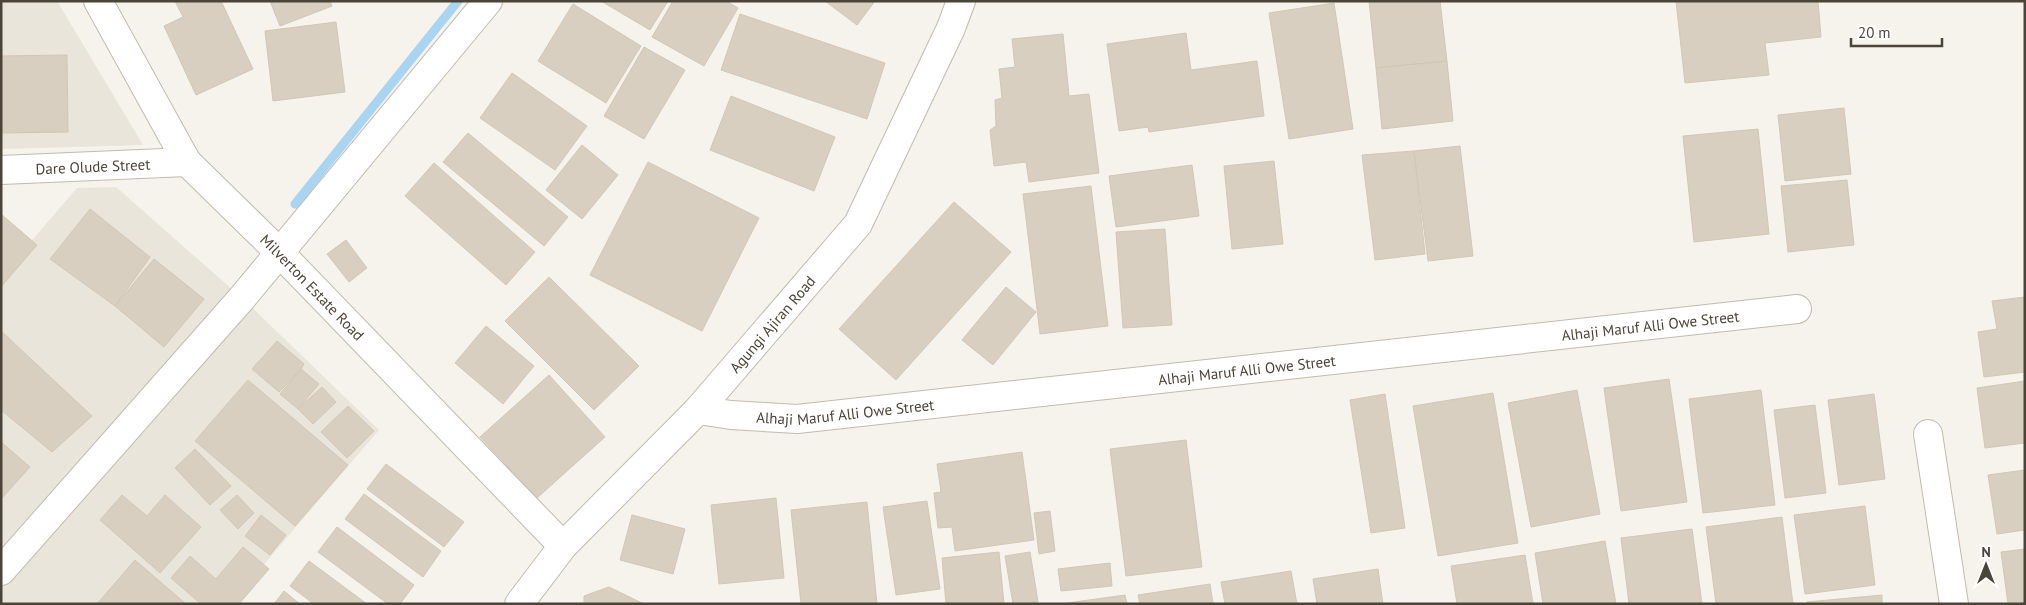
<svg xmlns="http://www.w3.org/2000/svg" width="2026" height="605" font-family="'PT Sans',sans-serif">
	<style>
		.residential { fill: #eae5da }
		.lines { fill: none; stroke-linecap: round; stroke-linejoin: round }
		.stream { stroke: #a9d4f2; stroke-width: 9 }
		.building { fill: #d8cfc1; stroke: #d3c7b4 }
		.minor-casing { stroke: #c2bbae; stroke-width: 30 }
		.minor { stroke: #fff; stroke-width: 28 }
		.labels { text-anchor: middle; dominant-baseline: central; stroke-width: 5; stroke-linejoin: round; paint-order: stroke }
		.street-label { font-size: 15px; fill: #4b4439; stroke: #fff }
	</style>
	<rect width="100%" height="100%" fill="#f6f3ec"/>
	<!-- residential -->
	<g class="residential">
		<polygon points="1,1 57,1 143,145 1,149"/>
		<polygon points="116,187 242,298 379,430 230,604 1,604 1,276 77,188"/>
	</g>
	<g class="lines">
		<!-- stream -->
		<polyline class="stream" points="295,204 458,1"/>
	</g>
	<!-- building -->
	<g class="building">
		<polygon points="175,1 221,1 253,69 196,95 164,26 183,17"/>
		<polygon points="270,1 330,1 332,6 280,26"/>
		<polygon points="601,1 668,1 650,30"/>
		<polygon points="673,1 726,1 738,8 704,66 652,37"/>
		<polygon points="825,1 875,1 857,25"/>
		<polygon points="1369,1 1440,1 1447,61 1376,68"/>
		<polygon points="1676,1 1818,1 1821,37 1765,43 1769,75 1685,83"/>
		<polygon points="1334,3 1353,129 1289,139 1269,13"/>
		<polygon points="573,4 641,46 606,103 538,61"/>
		<polygon points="740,14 885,63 867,119 721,70"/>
		<polygon points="336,22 345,92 273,101 265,31"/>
		<polygon points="1186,33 1191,70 1257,61 1264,116 1149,132 1148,127 1119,131 1107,44"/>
		<polygon points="1063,34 1069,96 1089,94 1099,173 1029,182 1026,162 994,166 990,130 996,126 995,100 1002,98 999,69 1015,67 1012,39"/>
		<polygon points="644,47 685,70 644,139 604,116"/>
		<polygon points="67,55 68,132 1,133 1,56"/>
		<polygon points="1447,61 1453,121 1382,129 1376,68"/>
		<polygon points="512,73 587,126 555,170 480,118"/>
		<polygon points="731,96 835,137 814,191 710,150"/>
		<polygon points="1844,108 1851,174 1785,181 1778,115"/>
		<polygon points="1758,129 1769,234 1694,242 1683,136"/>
		<polygon points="468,133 568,217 544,246 443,162"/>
		<polygon points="582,145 618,175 582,219 546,190"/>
		<polygon points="1460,146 1473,256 1428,261 1414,151"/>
		<polygon points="1414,151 1425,254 1375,260 1362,155"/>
		<polygon points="1274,161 1283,244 1232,249 1224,166"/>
		<polygon points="648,162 759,218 702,331 590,275"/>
		<polygon points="434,163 535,252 506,285 405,196"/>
		<polygon points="1192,165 1199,216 1116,227 1109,176"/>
		<polygon points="1847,180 1854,245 1788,252 1781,186"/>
		<polygon points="1091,186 1108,326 1040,334 1023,194"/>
		<polygon points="954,202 1011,252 896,380 839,329"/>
		<polygon points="90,209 150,257 115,306 50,259"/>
		<polygon points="1,214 37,245 1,287"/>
		<polygon points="1165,229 1172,325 1123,328 1116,232"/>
		<polygon points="346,240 367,268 349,282 327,254"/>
		<polygon points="154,259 204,299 164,347 115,306"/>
		<polygon points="549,277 639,366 594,410 505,321"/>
		<polygon points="1006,287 1036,312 993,365 962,340"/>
		<polygon points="2025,297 2025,372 1984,377 1978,332 1997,329 1992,301"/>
		<polygon points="486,326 534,366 503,404 455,363"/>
		<polygon points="1,331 92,416 52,452 1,410"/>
		<polygon points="277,341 304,364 301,369 279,392 252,369"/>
		<polygon points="301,369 319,384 298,409 280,394"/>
		<polygon points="549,375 605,437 537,498 480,437"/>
		<polygon points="1669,379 1687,502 1621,511 1604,388"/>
		<polygon points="248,380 348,465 295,526 195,441"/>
		<polygon points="2025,381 2025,443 1985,448 1977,388"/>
		<polygon points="322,387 336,402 313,424 298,409"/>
		<polygon points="1577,390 1600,514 1531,527 1508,403"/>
		<polygon points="1761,390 1775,505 1703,513 1689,399"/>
		<polygon points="1493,393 1518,543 1438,556 1413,406"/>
		<polygon points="1385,394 1405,528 1371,533 1350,400"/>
		<polygon points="1874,394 1885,479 1839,485 1828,400"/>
		<polygon points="1815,405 1826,493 1785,498 1774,410"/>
		<polygon points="348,406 374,431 347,458 321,432"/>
		<polygon points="1186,440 1202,567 1126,576 1110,449"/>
		<polygon points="1,442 30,467 1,499"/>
		<polygon points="195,449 231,486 210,505 175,468"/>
		<polygon points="1022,452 1034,540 955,551 952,527 938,528 934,493 941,492 937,464"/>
		<polygon points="386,464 464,522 444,547 367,489"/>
		<polygon points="2025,470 2025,530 1997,534 1988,475"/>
		<polygon points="364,494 441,551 423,577 345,519"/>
		<polygon points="122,495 147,516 165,495 201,527 160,573 100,520"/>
		<polygon points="237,495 254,513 238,529 220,510"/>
		<polygon points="776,498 784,578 719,584 711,505"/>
		<polygon points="927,501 940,589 896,595 883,507"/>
		<polygon points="867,502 877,604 801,604 791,510"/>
		<polygon points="1865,506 1875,585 1805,594 1794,515"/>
		<polygon points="1050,511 1055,551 1039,554 1034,513"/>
		<polygon points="261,515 286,535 270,555 245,536"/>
		<polygon points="632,515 685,529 673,574 620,560"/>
		<polygon points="1782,517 1793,604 1716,604 1706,527"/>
		<polygon points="337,527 414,585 400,604 388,604 318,552"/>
		<polygon points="1692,529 1702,604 1629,604 1621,538"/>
		<polygon points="1605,541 1616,604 1543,604 1535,553"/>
		<polygon points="243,547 269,569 239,604 201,604 171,578 190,556 216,579"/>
		<polygon points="2025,549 2025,604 2008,604 2001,552"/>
		<polygon points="999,552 1004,604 946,604 942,558"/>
		<polygon points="1030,552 1038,602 1013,604 1005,556"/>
		<polygon points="1525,555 1533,604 1457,604 1451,566"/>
		<polygon points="135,560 186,604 97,604"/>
		<polygon points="309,561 367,604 314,604 290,586"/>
		<polygon points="1110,563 1112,586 1061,591 1058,569"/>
		<polygon points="1378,569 1383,604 1317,604 1313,579"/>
		<polygon points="1291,571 1297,604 1225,604 1221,582"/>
		<polygon points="1210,584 1213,604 1140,604 1138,595"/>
		<polygon points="609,587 644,604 584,604 584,596"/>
		<polygon points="284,591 300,604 274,604"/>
		<polygon points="1125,595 1127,604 1060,604"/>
		<polygon points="1882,595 1882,604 1807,604 1807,602"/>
	</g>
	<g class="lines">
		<!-- minor casing -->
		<g class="minor-casing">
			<g id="minor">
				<path id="s1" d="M98,1L187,162L280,253L563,546"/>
				<path id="s2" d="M1,170L187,162"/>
				<path id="s3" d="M698,410L731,415L797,419L1797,309"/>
				<polyline points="1928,434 1954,604"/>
				<polyline points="1,571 242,298 488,1"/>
				<path id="s4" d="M519,604L563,546L698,410L858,224L951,28L961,1"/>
			</g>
		</g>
		<!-- minor -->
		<use href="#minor" class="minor"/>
	</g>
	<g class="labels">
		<!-- street labels -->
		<g class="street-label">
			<text stroke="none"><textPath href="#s2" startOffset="92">Dare Olude Street</textPath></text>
			<text stroke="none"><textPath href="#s1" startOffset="361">Milverton Estate Road</textPath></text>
			<text stroke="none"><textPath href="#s4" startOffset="378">Agungi Ajiran Road</textPath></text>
			<text stroke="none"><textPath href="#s3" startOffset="958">Alhaji Maruf Alli Owe Street</textPath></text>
			<text stroke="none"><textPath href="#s3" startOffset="552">Alhaji Maruf Alli Owe Street</textPath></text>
			<text stroke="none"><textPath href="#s3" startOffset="148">Alhaji Maruf Alli Owe Street</textPath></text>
		</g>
	</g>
	<!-- border -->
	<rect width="2026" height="605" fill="none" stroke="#4b4439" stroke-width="5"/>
	<!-- north arrow -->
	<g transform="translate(1986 565)" stroke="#ffffff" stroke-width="4" paint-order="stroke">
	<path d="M0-4L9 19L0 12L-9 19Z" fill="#4b4439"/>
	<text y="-8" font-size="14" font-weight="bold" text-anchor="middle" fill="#4b4439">N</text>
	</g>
	<!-- scale -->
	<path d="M1851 38v8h91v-8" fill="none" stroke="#4b4439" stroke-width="2.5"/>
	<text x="1858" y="38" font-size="15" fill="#4b4439" stroke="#ffffff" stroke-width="4" paint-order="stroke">20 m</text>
</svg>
